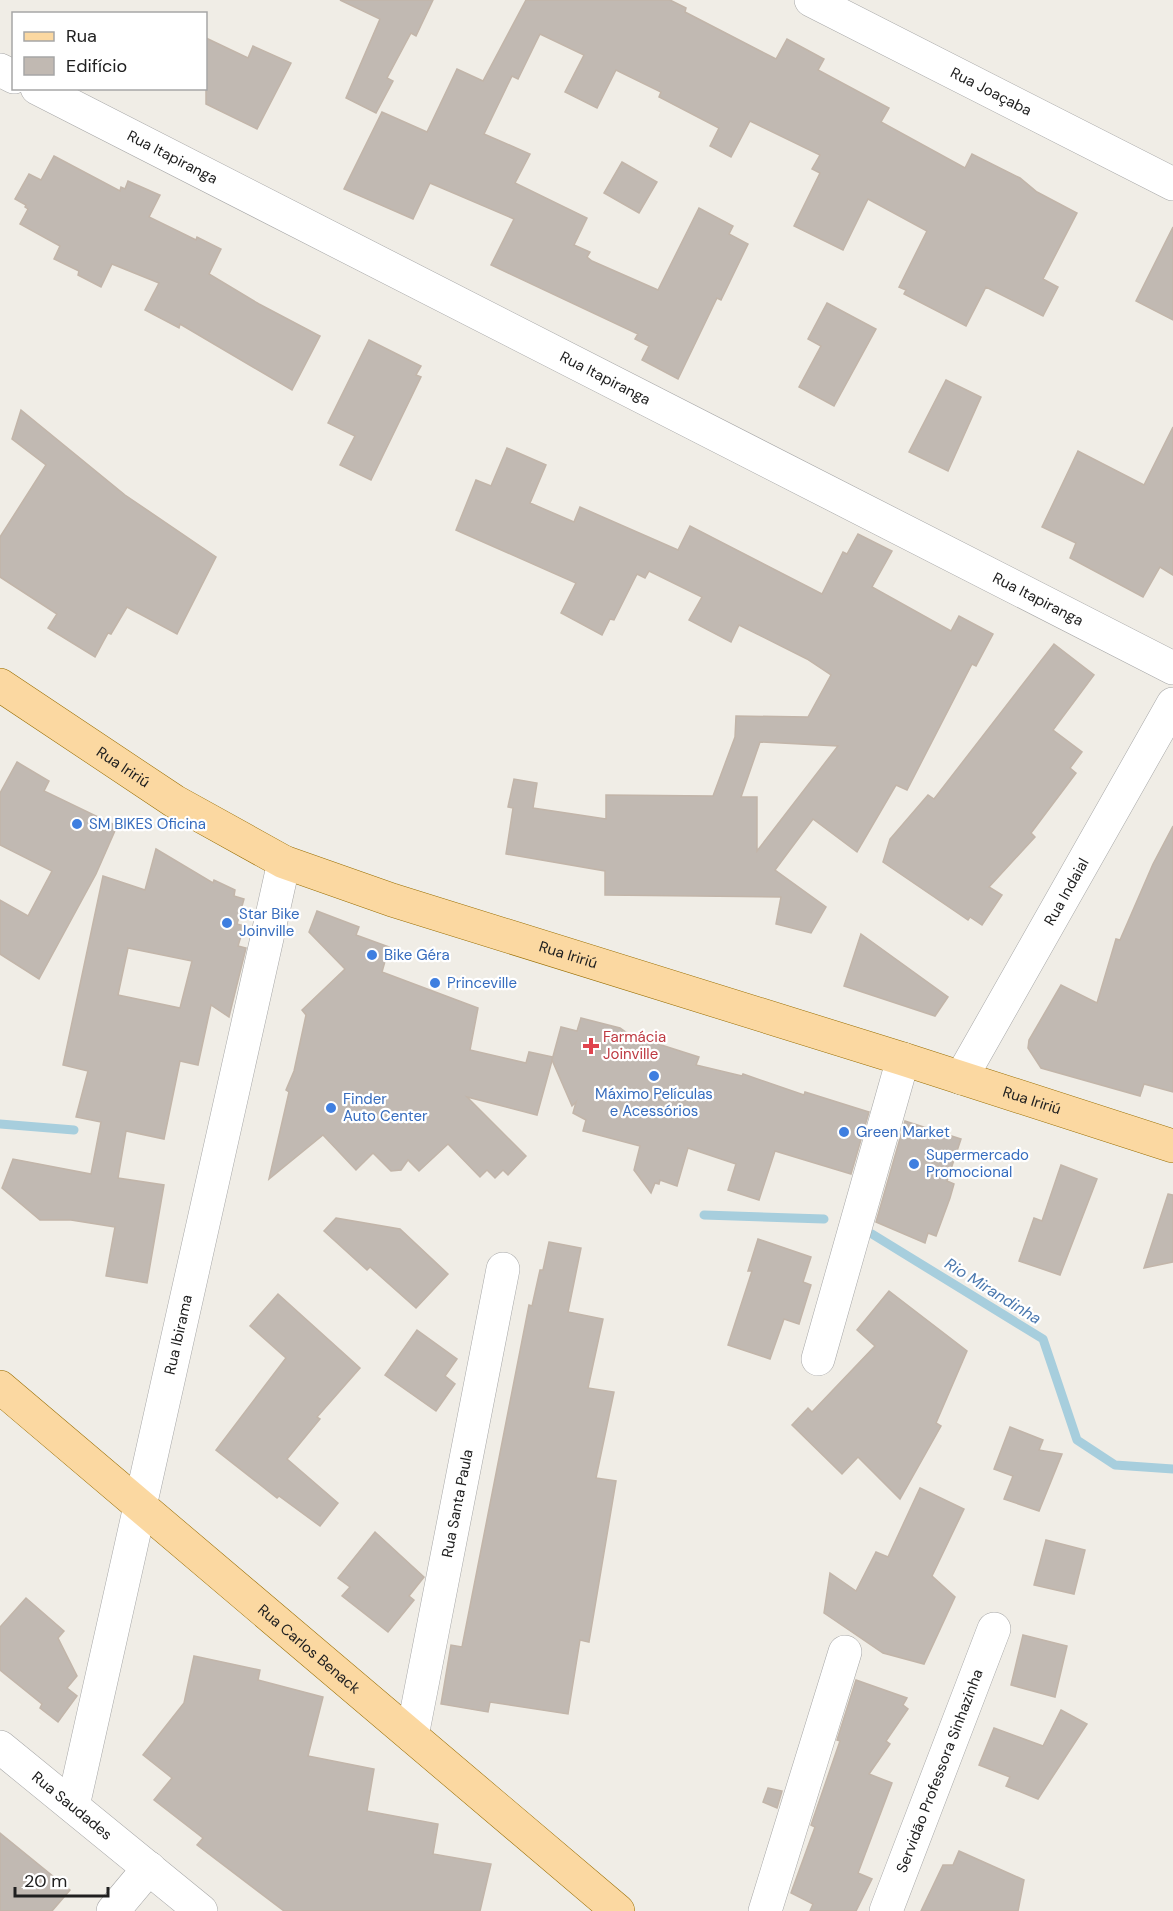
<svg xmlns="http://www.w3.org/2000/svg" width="1173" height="1911" font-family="'DM Sans',sans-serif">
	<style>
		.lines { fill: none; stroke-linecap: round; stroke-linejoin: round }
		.stream { stroke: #a7cedd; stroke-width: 9 }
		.building { fill: #c1b9b2; stroke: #c2b5a9; stroke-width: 1.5; fill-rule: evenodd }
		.minor-casing { stroke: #a7a7a7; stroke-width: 34 }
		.major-casing { stroke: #996e02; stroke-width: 34 }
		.minor { stroke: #fff; stroke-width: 33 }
		.major { stroke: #fbd8a1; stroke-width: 33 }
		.shop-dot { fill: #3f7fe0; stroke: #fff; stroke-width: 2 }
		.health-dot { fill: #e0444e; stroke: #fff; stroke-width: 2 }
		.labels { text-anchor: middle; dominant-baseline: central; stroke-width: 4.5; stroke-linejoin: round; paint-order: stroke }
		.street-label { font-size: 15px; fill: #202020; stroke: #fff }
		.shop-label { font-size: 15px; fill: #366cbe; stroke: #fff; text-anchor: start }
		.health-label { font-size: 15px; fill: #be3a42; stroke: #fff; text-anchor: start }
		.water-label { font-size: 16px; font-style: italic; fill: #4c79af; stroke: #fff }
	</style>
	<rect width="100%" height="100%" fill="#f0ede6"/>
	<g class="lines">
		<!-- stream -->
		<g class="stream">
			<polyline points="0,1124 74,1130"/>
			<polyline points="704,1215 824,1219"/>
			<polyline points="872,1234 1043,1339 1077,1440 1115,1465 1173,1469"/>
		</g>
	</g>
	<!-- building -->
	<g class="building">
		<polygon points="340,0 433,0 416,36 411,33 387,78 393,81 376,113 346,98 380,19"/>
		<polygon points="526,0 670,0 686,8 685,12 776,59 787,39 824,59 818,70 889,108 881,122 965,168 972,154 1020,178 1037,192 1077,213 1043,279 1058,287 1043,316 986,287 966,326 904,294 906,290 899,287 927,231 868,199 843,250 794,226 820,173 812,169 820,155 750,121 731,157 710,146 719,128 659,97 661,92 616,70 597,108 565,92 584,55 540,34 518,79 512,76 484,134 530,154 515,183 587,218 574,245 590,252 587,257 592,261 658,290 699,208 733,226 729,234 748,244 721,300 717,298 678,379 642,360 649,346 635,339 638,334 491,265 514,219 430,183 413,219 344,189 382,112 427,132 457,69 483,81"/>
		<polygon points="206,38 248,58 253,46 291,63 257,129 206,104"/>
		<polygon points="54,156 120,191 121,187 125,189 128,181 160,195 149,217 196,240 197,237 221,249 209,274 259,304 320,336 292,390 180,324 179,328 145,310 159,283 112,264 101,287 78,275 79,271 54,259 60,246 20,224 28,209 25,207 26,205 15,199 29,174 41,180"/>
		<polygon points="622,162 657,182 639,213 604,193"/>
		<polygon points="1173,227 1173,320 1136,301"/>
		<polygon points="827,303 876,329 834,406 799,387 821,346 808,339"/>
		<polygon points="369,340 421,366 416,375 421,377 371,480 340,465 355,436 328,423"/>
		<polygon points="946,380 981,397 948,471 909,452"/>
		<polygon points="21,410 125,495 216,557 177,634 127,607 111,634 108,633 95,657 48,628 57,614 0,577 0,537 46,465 12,439"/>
		<polygon points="1173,427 1173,575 1160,567 1143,597 1070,558 1076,543 1042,527 1078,451 1144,485"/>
		<path d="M507,448L546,465L530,503L574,522L580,507L678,550L690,526L822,594L843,552L847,554L858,534L892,551L872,587L951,631L959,616L993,634L976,666L972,664L907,790L896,785L857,852L813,819L775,870L826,907L811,933L776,924L781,897L605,895V871L506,854L513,808L508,807L514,779L537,783L533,808L606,819V795L713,796L735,737L736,716L808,717L831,675L807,659L739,625L731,642L689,620L702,597L649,571L645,578L637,574L614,620L610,619L602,635L561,613L576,583L456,530L476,480L491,486ZM760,742L838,746L757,851V797H741Z"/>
		<polygon points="1054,644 1094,675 1053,730 1082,752 1070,768 1076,773 1031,833 1035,837 989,887 1002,895 982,925 970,917 968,920 883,862 890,839 928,795 934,799"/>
		<polygon points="17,762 49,781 44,791 117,826 96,874 39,979 0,954 0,900 28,916 52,871 0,845 0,793"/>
		<polygon points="1173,826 1173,1092 1144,1084 1140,1096 1041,1068 1028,1048 1029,1040 1061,985 1097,1003 1116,939 1120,940 1153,864"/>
		<path d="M156,849L213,883L214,880L235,890L234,896L244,899L237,924L244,926L238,946L246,948L229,1017L211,1005L198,1065L180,1061L164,1139L126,1131L118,1178L164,1185L147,1283L106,1276L115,1227L71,1220H40L2,1188L13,1159L91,1174L101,1122L76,1117L88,1071L63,1065L103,876L145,890ZM128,948L192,961L180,1008L118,995Z"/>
		<polygon points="317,911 359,927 356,935 389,947 382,972 478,1008 470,1050 526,1063 529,1052 553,1057 537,1115 467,1097 526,1156 508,1175 503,1170 495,1178 487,1170 480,1177 448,1144 419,1171 408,1160 401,1170 391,1171 373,1153 356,1170 323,1135 269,1179 289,1092 286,1090 294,1071 306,1015 302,1010 345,969 309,932"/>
		<polygon points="861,934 948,997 935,1016 844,986"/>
		<polygon points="581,1018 620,1028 630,1035 699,1057 696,1065 742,1076 743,1074 804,1095 805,1092 869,1112 851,1174 775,1151 759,1200 728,1190 736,1164 688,1148 677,1186 660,1180 659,1184 655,1183 651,1193 634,1170 640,1146 583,1131 586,1120 573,1113 576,1102 572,1106 552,1060 561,1027 577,1031"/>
		<polygon points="905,1121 961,1139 947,1181 954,1184 950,1198 936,1236 928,1233 925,1243 876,1222"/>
		<polygon points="1061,1165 1097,1179 1060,1275 1019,1261 1034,1218 1042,1221"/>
		<polygon points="1168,1194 1173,1195 1173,1262 1144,1268"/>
		<polygon points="336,1218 400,1229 448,1274 416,1308 370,1267 367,1270 324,1231"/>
		<polygon points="758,1239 811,1257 803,1282 811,1285 799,1324 784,1319 770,1359 728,1345 752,1271 748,1271"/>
		<polygon points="549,1242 581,1248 568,1312 603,1319 588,1388 614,1392 596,1478 616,1481 589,1642 580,1640 568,1714 490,1702 488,1712 441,1704 451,1645 462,1647 529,1305 532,1306 540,1270 543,1270"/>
		<polygon points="889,1291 967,1351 936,1423 941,1426 900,1499 858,1457 842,1474 792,1425 808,1408 812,1412 875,1346 857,1330"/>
		<polygon points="278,1294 360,1368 317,1417 320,1419 287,1459 338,1503 320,1526 279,1496 277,1498 216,1450 286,1358 250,1326"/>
		<polygon points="417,1330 457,1359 445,1376 455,1384 436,1411 385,1375"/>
		<polygon points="1010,1427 1043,1440 1039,1450 1062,1454 1039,1511 1004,1499 1013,1476 994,1469"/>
		<polygon points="920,1488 964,1509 932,1576 955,1597 924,1664 883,1653 824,1613 830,1573 856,1591 876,1552 888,1557"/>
		<polygon points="375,1532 424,1577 409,1596 414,1600 388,1632 342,1596 350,1587 338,1578"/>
		<polygon points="1046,1540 1085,1550 1074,1594 1034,1585"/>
		<polygon points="26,1598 64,1631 58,1638 77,1676 67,1688 77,1696 58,1722 40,1708 42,1704 0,1670 0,1627"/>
		<polygon points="1023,1635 1067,1646 1055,1697 1011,1685"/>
		<polygon points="194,1656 260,1670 258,1680 323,1697 308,1756 374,1769 367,1811 438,1824 433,1854 491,1864 480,1911 284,1911 197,1845 203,1838 154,1800 172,1778 143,1755 184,1703"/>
		<polygon points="856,1680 907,1698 903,1705 908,1709 886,1741 890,1744 869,1774 892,1783 858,1873 872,1879 856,1911 810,1911 813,1904 791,1893 815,1827 811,1825 840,1741 837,1740"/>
		<polygon points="1061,1710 1087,1724 1038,1799 1006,1786 1010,1777 979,1765 994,1728 1043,1746"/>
		<polygon points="768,1788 782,1791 777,1808 763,1802"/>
		<polygon points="0,1833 70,1890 52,1911 0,1911"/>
		<polygon points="959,1851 1024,1880 1018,1911 921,1911 943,1865 953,1865"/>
	</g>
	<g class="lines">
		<!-- minor casing -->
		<g class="minor-casing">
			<g id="minor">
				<path id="s1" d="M811,0L1173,184"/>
				<polyline points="0,70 14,77"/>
				<path id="s2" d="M37,88L1173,668"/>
				<path id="s3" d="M961,1078L1173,704"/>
				<polyline points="818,1359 903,1059"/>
				<path id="s4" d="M412,1736L503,1269"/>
				<path id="s5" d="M0,1747L201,1911"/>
				<path id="s6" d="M73,1806L284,862"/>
				<polyline points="113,1911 149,1868"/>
				<polyline points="765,1911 845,1652"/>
				<path id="s7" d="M886,1911L994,1629"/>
			</g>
		</g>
		<!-- major casing -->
		<g class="major-casing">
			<g id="major">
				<path id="s8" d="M0,685L174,801L284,862L392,900L903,1059L1173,1146"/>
				<path id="s9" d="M0,1387L618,1911"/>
			</g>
		</g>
		<!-- minor -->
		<use href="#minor" class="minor"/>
		<!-- major -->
		<use href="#major" class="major"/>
	</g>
	<!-- markers -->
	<g class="shop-dot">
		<circle cx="77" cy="824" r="6"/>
		<circle cx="227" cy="923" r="6"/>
		<circle cx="372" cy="955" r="6"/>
		<circle cx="435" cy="983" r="6"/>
		<circle cx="654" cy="1076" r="6"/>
		<circle cx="331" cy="1108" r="6"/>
		<circle cx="844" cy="1132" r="6"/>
		<circle cx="914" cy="1164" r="6"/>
	</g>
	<path class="health-dot" d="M588 1037h6v6h6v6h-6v6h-6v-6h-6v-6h6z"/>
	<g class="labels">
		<!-- street labels -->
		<g class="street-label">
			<text stroke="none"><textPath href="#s1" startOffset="202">Rua Joaçaba</textPath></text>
			<text stroke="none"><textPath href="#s2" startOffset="152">Rua Itapiranga</textPath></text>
			<text stroke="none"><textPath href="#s2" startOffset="638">Rua Itapiranga</textPath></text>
			<text stroke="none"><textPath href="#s2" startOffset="1124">Rua Itapiranga</textPath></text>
			<text stroke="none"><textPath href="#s8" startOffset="148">Rua Iririú</textPath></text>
			<text stroke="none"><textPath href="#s3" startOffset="214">Rua Indaial</textPath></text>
			<text stroke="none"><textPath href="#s8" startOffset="634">Rua Iririú</textPath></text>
			<text stroke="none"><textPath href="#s8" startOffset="1120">Rua Iririú</textPath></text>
			<text stroke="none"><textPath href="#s6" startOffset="483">Rua Ibirama</textPath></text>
			<text stroke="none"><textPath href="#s4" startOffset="237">Rua Santa Paula</textPath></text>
			<text stroke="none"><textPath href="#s9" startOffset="405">Rua Carlos Benack</textPath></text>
			<text stroke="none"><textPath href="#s7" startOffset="150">Servidão Professora Sinhazinha</textPath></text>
			<text stroke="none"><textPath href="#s5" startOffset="93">Rua Saudades</textPath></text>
		</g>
		<!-- shop labels -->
		<g class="shop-label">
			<text x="89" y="824">SM BIKES Oficina</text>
			<text x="239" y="914">Star Bike<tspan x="239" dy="17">Joinville</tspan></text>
			<text x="384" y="955">Bike Géra</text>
			<text x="447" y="983">Princeville</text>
			<text x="654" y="1094" text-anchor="middle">Máximo Películas<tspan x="654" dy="17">e Acessórios</tspan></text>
			<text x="343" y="1099">Finder<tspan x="343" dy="17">Auto Center</tspan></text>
			<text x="856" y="1132">Green Market</text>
			<text x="926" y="1155">Supermercado<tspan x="926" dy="17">Promocional</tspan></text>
		</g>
		<!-- health labels -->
		<g class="health-label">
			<text x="603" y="1037">Farmácia<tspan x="603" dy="17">Joinville</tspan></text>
		</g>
		<!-- water labels -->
		<g class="water-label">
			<text transform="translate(993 1291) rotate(32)">Rio Mirandinha</text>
		</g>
	</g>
	<!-- legend -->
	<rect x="12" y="12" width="195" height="78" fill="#ffffff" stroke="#a6a6a6" stroke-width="1.5"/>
	<rect x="24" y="32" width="30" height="9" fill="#fbd8a1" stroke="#a6a6a6" stroke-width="1.5"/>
	<text x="66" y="42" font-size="18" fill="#202020">Rua</text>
	<rect x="24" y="57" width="30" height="18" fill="#c1b9b2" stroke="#a6a6a6" stroke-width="1.5"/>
	<text x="66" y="72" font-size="18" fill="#202020">Edifício</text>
	<!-- scale -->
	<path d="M15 1887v9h93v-9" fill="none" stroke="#202020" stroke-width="3"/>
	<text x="24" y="1887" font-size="18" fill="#202020" stroke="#ffffff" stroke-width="4.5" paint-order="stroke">20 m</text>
</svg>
